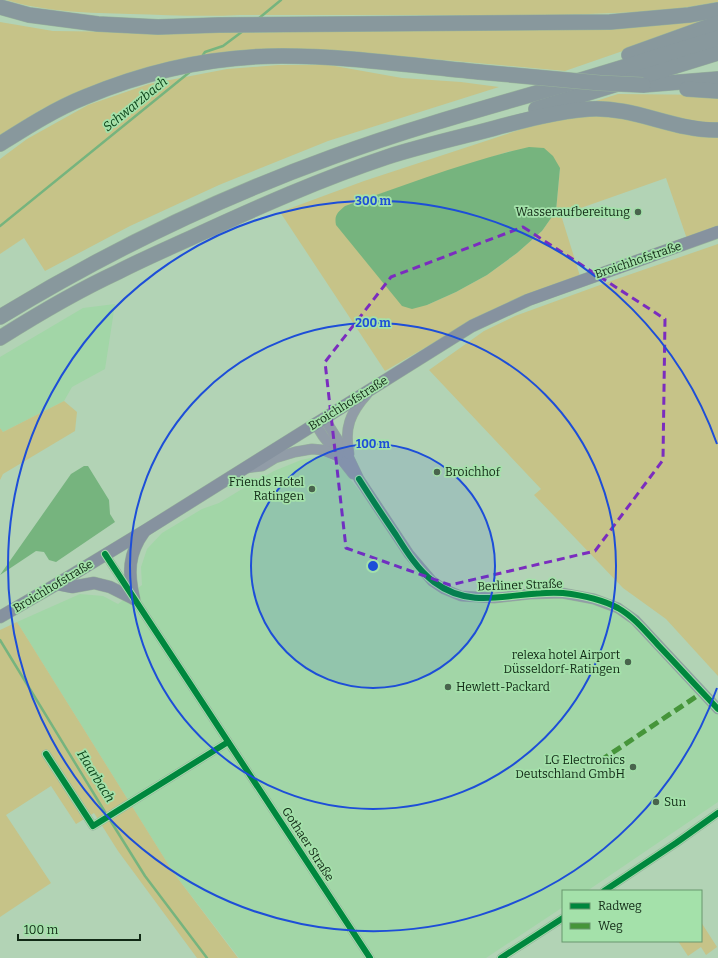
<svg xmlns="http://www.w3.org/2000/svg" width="718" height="958" font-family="Bitter,serif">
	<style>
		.built { fill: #a2d6a7 }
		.green { fill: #c6c388; fill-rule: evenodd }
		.water { fill: #76b47e }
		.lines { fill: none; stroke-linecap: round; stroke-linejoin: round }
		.stream { stroke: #76b47e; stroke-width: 2.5 }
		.minor-casing { stroke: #97b29b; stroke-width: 9 }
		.tertiary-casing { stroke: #97b29b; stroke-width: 11 }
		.secondary-casing { stroke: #97b29b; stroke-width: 13 }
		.motorway-casing { stroke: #97b29b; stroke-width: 16 }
		.minor { stroke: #919ca7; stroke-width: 8 }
		.tertiary { stroke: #919ca7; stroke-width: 10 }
		.secondary { stroke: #86929f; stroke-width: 12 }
		.motorway { stroke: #88989d; stroke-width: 15 }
		.motorway-bridge-casing { stroke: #97b29b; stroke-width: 16; stroke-linecap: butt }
		.motorway-bridge { stroke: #88989d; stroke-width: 15 }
		.quiet { stroke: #46953a; stroke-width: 5; stroke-dasharray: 10 5; stroke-linecap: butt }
		.cycleway-casing { stroke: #a4e1aa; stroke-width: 8 }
		.cycleway { stroke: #00873e; stroke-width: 6 }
		.marked { fill: none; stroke: #7b2cbf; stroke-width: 3; stroke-dasharray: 8 5; stroke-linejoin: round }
		.ring { fill: none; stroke: #1d4ed8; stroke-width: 2 }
		.poi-dot { fill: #49644d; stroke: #a4e1aa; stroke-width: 1.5 }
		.labels { text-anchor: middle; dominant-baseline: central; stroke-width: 3.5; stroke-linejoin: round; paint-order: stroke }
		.poi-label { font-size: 12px; fill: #112915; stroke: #a4e1aa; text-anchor: end }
		.street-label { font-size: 12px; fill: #112915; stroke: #a4e1aa }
		.water-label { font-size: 13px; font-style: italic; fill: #0c4319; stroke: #a4e1aa }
		.centre { fill: #1d4ed8; stroke: #a4e1aa; stroke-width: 2 }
		.ring-label { font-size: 12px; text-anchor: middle; font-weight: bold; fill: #1d4ed8; stroke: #a4e1aa; stroke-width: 3.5; stroke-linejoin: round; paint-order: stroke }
	</style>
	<rect width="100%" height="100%" fill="#b2d3b5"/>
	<!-- built -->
	<g class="built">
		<polygon points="115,304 105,369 72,387 64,401 3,432 0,428 0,357 83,308"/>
		<polygon points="325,455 342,469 424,572 461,596 562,593 618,608 718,709 718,802 587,891 563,891 563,907 486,958 239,958 173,872 17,622 80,594 103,596 118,604 142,585 141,567 147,549 162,533 202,509 219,503 247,486 274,471 301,460"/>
	</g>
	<!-- green -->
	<g class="green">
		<path d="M6,0H718V2L665,11L562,15H240C203,17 167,15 130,14C89,13 45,12 6,0Z"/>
		<polygon points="718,18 565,71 410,57 330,51 279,51 69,97 42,109 0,136 0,22 53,31 214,33 611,27"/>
		<polygon points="278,65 329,65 402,78 461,82 499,87 328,141 219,185 130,226 45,271 24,238 0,254 0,159 27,139 88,105 149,84 227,69"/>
		<polygon points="618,94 718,95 718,127 577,107"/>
		<path d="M611,115L718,135V228L687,239L666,178L561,215L580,276L478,317L385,371L280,212L364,181L537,124L577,117ZM511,151L560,168L556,211L542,231L517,253L487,275L456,292L427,305L345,206L447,171Z"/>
		<polygon points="718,244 718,676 666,619 623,588 534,495 541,489 429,370 484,331 515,316 611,281"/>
		<polygon points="64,401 77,412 75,431 3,474 0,480 0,428 3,432"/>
		<polygon points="17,622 173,872 238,958 197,958 118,851 94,813 76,824 51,786 6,815 51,883 0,917 0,630"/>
		<polygon points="701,922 717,947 706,955 701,947 688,956 678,941 701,941"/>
	</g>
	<!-- water -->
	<g class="water">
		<path d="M529,147L544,148L553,156L560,168L556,211L542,231L517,253L487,275L456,292L427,305L412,309L402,306L336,225C334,215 338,212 345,206C406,185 467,161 529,147Z"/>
		<polygon points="84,466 88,466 109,500 110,514 115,522 56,562 49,560 44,552 36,551 0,575 71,474"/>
	</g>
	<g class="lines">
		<!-- stream -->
		<g class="stream">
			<polyline points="258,19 281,0"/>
			<polyline points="201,58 205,52 223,46 243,31"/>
			<polyline points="0,226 191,71"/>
			<polyline points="0,640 105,812 145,876 207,958"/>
		</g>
		<!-- minor casing -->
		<g class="minor-casing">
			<g id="minor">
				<polyline points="105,554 370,958"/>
				<polyline points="46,754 93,826 228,742"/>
				<polyline points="604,891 676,843 718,813"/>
				<polyline points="501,958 563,918"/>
			</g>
		</g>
		<!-- tertiary casing -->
		<g class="tertiary-casing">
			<g id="tertiary">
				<polyline points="324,418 349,458 359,479 409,554 432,581 444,589 461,596 494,598 530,594 562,593 594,599 618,608 635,620 718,709"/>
				<polyline points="315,423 323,436 353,474"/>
				<path d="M349,454C344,428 350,413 367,394"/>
				<polyline points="246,468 262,466 275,458 295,452 312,449 323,450 338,456"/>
			</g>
		</g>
		<!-- secondary casing -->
		<g class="secondary-casing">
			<g id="secondary">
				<polyline points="57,584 72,587 94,583 110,587 134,599"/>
				<path d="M134,599C128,573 128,554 144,532"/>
				<polyline points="0,617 57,584 146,530 472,326 528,300 718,232"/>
			</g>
		</g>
		<!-- motorway casing -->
		<g class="motorway-casing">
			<g id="motorway">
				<polyline points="0,7 29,15 98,24 158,27 219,25 610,22 689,15 718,10"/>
				<polyline points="629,55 718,23"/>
				<polyline points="643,85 718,79"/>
				<polyline points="687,89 718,91"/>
				<polyline points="536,109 718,53"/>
				<path d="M0,144C27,127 55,109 85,97C147,71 215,56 282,56C348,56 414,66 479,72"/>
				<path d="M0,317C105,253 216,199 332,157C400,132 470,112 540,92C599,75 659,56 718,38"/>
				<path d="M0,338C38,314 77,291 118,272C143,259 169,248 195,236C258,207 321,179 387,157C415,148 444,141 472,134C511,124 550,112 589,109C634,106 674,131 718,130"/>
			</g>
		</g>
		<!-- minor -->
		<use href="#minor" class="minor"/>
		<!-- tertiary -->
		<use href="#tertiary" class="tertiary"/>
		<!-- secondary -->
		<use href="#secondary" class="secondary"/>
		<!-- motorway -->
		<use href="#motorway" class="motorway"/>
		<!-- motorway-bridge casing -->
		<g class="motorway-bridge-casing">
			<polyline id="motorway-bridge" points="479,72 600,83 643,85"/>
		</g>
		<!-- motorway-bridge -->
		<use href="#motorway-bridge" class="motorway-bridge"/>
		<!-- quiet -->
		<polyline class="quiet" points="600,761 703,692"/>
		<!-- cycleway casing -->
		<g class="cycleway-casing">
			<g id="cycleway">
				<path d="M359,479C371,498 383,516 396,535C406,551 418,570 434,582C475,613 518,589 563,593C581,595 601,599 618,608C634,617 646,632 658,645C678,666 698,688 718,709"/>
				<polyline points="105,554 370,958"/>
				<polyline points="46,754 93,826 228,742"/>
				<polyline points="604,891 676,843 718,813"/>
				<polyline points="501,958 563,918"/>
			</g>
		</g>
		<!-- cycleway -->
		<use href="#cycleway" class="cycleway"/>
	</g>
	<!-- marked area -->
	<path class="marked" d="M523,227L665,319L663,460L595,551L450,585L346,548L325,362L391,277Z"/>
	<!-- distance rings -->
	<circle cx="373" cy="566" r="122" fill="#1d4ed8" fill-opacity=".12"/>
	<g class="ring">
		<circle cx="373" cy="566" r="122"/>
		<circle cx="373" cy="566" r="243"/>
		<path d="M717 688A365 365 0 1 1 717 444"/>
	</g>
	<!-- markers -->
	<g class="poi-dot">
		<circle cx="638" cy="212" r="4"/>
		<circle cx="437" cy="472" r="4"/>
		<circle cx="312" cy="489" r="4"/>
		<circle cx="628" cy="662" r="4"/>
		<circle cx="448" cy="687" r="4"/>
		<circle cx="633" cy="767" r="4"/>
		<circle cx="656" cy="802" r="4"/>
	</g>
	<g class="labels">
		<!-- poi labels -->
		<g class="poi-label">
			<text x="630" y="212">Wasseraufbereitung</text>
			<text x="445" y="472" text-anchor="start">Broichhof</text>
			<text x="304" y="482">Friends Hotel<tspan x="304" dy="14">Ratingen</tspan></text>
			<text x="620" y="655">relexa hotel Airport<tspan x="620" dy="14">Düsseldorf-Ratingen</tspan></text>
			<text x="456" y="687" text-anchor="start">Hewlett-Packard</text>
			<text x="625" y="760">LG Electronics<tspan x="625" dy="14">Deutschland GmbH</tspan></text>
			<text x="664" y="802" text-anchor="start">Sun</text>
		</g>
		<!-- street labels -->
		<g class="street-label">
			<text transform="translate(638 260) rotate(-19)">Broichhofstraße</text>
			<text transform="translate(348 403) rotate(-32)">Broichhofstraße</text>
			<text transform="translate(520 585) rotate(-2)">Berliner Straße</text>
			<text transform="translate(53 586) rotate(-31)">Broichhofstraße</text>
			<text transform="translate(308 844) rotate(57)">Gothaer Straße</text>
		</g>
		<!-- water labels -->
		<g class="water-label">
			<text transform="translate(135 104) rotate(-39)">Schwarzbach</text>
			<text transform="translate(96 776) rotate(58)">Haarbach</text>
		</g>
	</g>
	<circle cx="373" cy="566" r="6" class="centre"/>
	<g class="ring-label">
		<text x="373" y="205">300 m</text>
		<text x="373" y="327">200 m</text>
		<text x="373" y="448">100 m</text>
	</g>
	<!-- legend -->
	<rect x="562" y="890" width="140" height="52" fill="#a4e1aa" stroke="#69976e"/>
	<rect x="570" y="903" width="20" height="6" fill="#00873e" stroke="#69976e"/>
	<text x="598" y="910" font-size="12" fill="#112915">Radweg</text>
	<rect x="570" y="923" width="20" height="6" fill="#46953a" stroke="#69976e"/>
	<text x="598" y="930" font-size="12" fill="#112915">Weg</text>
	<!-- scale -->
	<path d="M18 934v6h122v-6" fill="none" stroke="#112915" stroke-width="2"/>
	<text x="24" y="934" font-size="12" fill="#112915" stroke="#a4e1aa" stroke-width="3" paint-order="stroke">100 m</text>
</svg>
